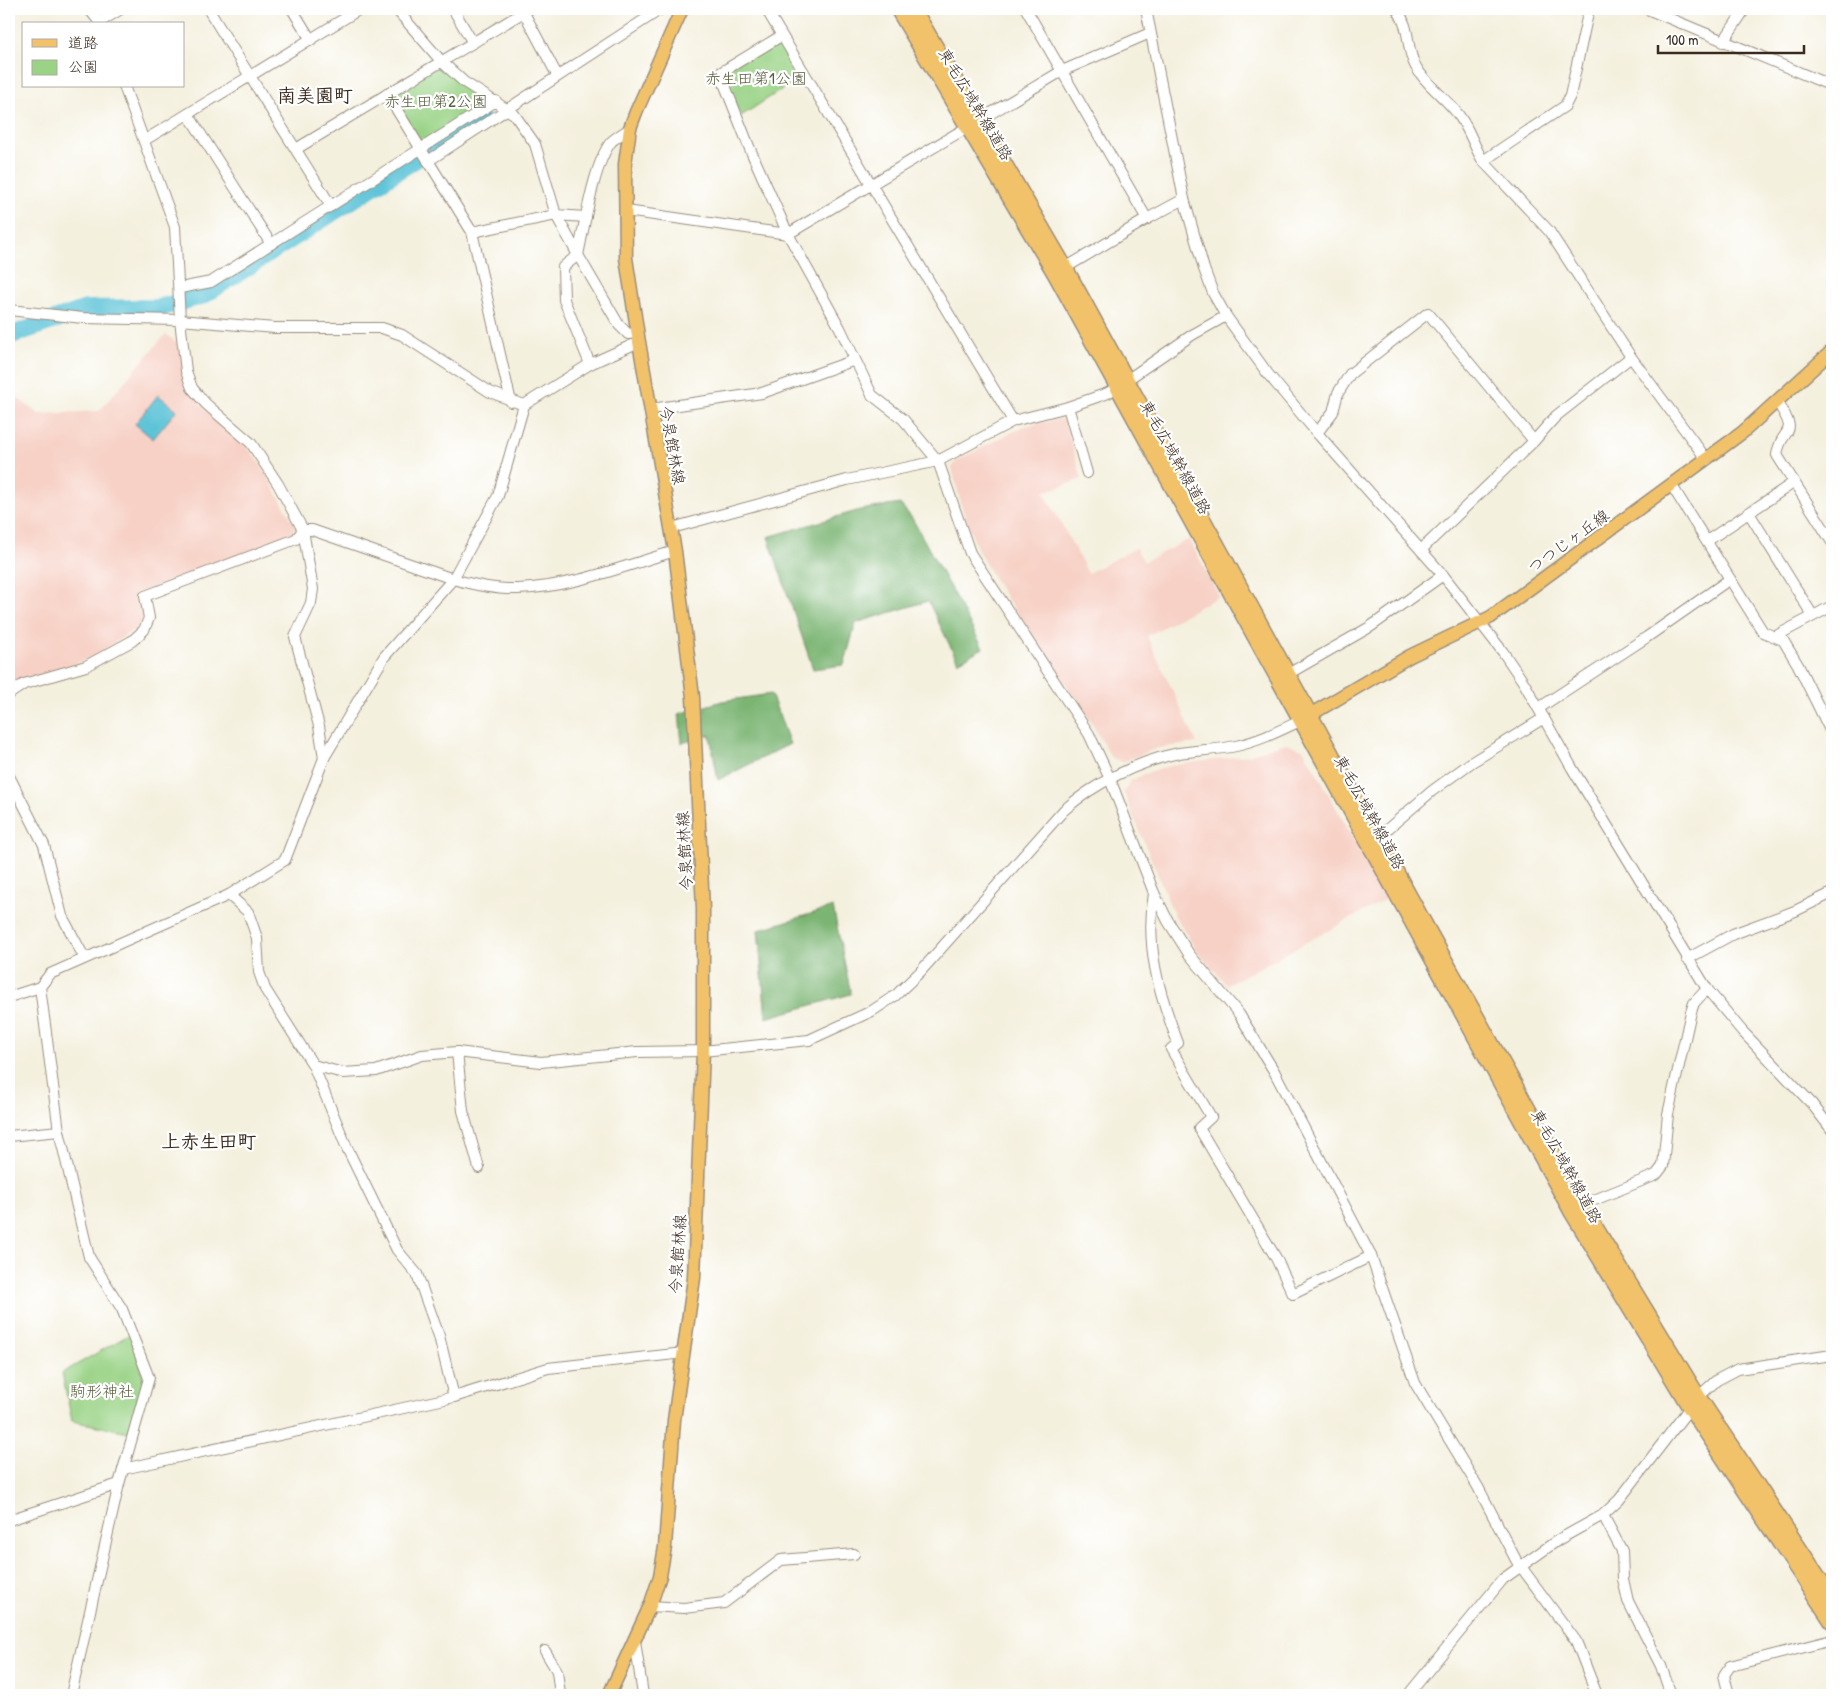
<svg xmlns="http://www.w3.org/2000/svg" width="1841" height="1704" font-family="'Patrick Hand','Klee One',sans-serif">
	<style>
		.built { fill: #f7d1c6 }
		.green { fill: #9ad386; stroke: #6a7e52 }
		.forest { fill: #7bb573; stroke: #5b7048 }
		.water { fill: #5ac2d7; stroke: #4a767a }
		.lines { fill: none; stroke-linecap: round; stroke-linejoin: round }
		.river { stroke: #5ac2d7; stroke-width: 18 }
		.minor-casing { stroke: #988d7e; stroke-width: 12 }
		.major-casing { stroke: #988d7e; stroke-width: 15 }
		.highway-casing { stroke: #988d7e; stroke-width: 18 }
		.minor { stroke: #fff; stroke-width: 10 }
		.major { stroke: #f2c26a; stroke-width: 12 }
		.highway { stroke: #f2c26a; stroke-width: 15 }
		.labels { text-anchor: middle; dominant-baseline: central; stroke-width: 4.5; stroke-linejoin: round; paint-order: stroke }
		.park-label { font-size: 16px; fill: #585d3d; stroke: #fff }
		.street-label { font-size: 16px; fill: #3b2a1e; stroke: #fff }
		.quarter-label { font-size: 19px; font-weight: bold; fill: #3b2a1e; stroke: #fff }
	</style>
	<rect width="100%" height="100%" fill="#fff"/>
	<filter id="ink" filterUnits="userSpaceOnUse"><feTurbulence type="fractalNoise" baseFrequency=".02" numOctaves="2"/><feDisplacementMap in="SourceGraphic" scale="10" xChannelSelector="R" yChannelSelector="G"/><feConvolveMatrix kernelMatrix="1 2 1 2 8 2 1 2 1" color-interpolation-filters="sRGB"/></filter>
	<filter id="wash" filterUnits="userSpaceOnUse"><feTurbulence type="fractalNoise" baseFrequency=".0096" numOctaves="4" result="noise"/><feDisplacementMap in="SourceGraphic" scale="20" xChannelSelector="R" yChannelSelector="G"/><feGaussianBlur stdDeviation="1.12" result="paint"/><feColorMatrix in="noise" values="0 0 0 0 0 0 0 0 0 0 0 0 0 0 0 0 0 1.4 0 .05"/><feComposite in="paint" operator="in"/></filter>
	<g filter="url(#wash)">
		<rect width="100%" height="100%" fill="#f4f0de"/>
		<!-- built -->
		<g class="built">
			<polygon points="166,334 179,345 200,404 248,448 262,467 296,527 290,536 138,593 143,609 144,617 139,626 93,657 57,670 23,679 9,688 9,392 39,414 99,411"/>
			<polygon points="1064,418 1082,479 1044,492 1088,573 1136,548 1144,562 1189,539 1219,596 1147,636 1197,743 1158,748 1122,762 1111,757 1085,712 997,584 978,551 963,511 952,468 956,461 1024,426"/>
			<polygon points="1286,743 1304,750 1387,899 1227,985 1200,955 1174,915 1124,793 1130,781 1152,771 1174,765 1248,755"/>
		</g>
		<!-- green -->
		<g class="green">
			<polygon points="778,38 801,77 741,116 720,73"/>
			<polygon points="443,63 494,102 426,140 421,141 390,95"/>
			<polygon points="132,1333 144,1379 129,1432 72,1421 62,1373"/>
		</g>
		<!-- forest -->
		<g class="forest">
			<polygon points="900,504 912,518 983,648 958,662 928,601 856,623 844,665 813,669 768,537 860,510"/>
			<polygon points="771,694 790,744 718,780 710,735 682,743 679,714 722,701"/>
			<polygon points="833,907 851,994 766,1018 758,930"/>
		</g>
		<!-- water -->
		<polygon class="water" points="158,395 177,410 153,439 135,424"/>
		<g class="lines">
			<!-- river -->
			<polyline class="river" points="9,336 86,309 159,308 204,295 480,118"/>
		</g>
	</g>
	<g filter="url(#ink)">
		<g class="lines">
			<!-- minor casing -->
			<g class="minor-casing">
				<g id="minor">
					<polyline points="89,9 101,24"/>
					<polyline points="208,9 331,206"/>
					<polyline points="292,9 311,40"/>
					<polyline points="396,9 442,62 464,82 514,114 535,144 556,215 586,217"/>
					<polyline points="453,9 473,43"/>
					<polyline points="522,9 557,75"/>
					<polyline points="766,9 1013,421"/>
					<polyline points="1026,9 1147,219 1184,199"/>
					<polyline points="1146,9 1184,199 1204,269 1213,293 1226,316 1268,374 1317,433 1443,575 1503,652 1524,683 1572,768 1707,989 1742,1031 1812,1104 1832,1130"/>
					<path d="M1397,9C1412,31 1405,48 1416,67C1426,85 1445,97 1457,113C1469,127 1473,145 1483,161L1549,231L1631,357L1707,460"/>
					<polyline points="1647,9 1832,86"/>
					<polyline points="100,22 121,9"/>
					<polyline points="781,36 720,73 750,149 788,234 840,328 872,395 903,419 938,461 970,553 1089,734 1110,779 1154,893 1168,921 1189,954 1239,1014 1274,1071 1371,1256 1415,1383 1478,1487 1516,1560 1576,1641 1597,1695"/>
					<polyline points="1723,42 1745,9"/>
					<polyline points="124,86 175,227 180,320 275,328 382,328 402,335 490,392 524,405 590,364 639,342"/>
					<polyline points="387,94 472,232 511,402"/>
					<polyline points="188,114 271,244"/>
					<path d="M630,128C624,133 616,137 611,142C594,163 584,228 578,255L619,325L628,334L637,333"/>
					<polyline points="145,140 360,9"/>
					<polyline points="296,149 529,9"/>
					<polyline points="428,161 661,9"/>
					<polyline points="1483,161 1565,106 1570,96 1589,9"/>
					<polyline points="626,211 788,234 1062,71 1150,33"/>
					<polyline points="472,232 556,215 578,255 563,267 564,300 590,364"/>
					<polyline points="1060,271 1147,219"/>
					<polyline points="180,288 211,282 496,101"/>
					<polyline points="9,310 83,318 180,320 186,371 192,388 206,404 251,443 278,484 303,530 313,589 311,603 295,637 319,726 324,758"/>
					<path d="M1778,403C1801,439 1781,425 1777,455L1832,542"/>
					<polyline points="1068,407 1087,473"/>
					<polyline points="651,409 762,393 855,360"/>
					<polyline points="1317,433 1333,412 1338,393 1350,374 1428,313 1534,441"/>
					<polyline points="1672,486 1763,632 1783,640 1798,665 1832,734"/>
					<polyline points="1749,513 1813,616"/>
					<polyline points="672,528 847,480 938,461 1013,421 1068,407 1108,393 1192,335 1226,316"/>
					<polyline points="1707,541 1793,483"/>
					<polyline points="1421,550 1534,441 1556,416 1631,357"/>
					<polyline points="1776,636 1832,606"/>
					<polyline points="1288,674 1370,627 1443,575"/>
					<path d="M9,694L24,684L86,666L132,641L144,630L149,618L145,596L296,539L303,530H312L453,579C474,585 496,590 518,589C572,587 624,566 675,551"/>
					<polyline points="1539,708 1647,637 1730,579"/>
					<polyline points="9,776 44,845 62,916 84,957"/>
					<polyline points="1377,838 1432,791 1472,762 1544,718"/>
					<path d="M1154,893C1145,947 1159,993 1178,1043L1171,1049L1211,1117L1199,1128L1276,1258L1293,1294L1371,1256"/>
					<polyline points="229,895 248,912 257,938 259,972 265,989 313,1065 347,1148 397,1250 417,1274 439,1336 454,1397"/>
					<polyline points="1687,959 1733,934 1795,911 1832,893"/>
					<polyline points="9,997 40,987"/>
					<polyline points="457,1052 463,1111 479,1168"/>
					<path d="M313,1065L343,1073L359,1072L376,1071L422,1055L457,1052L541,1062L637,1052L703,1051L809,1040L872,1011L896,995L920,972L1064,810C1095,783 1139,761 1179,753C1198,750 1217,750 1236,746C1259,741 1279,731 1300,721"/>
					<polyline points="9,1136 59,1131"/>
					<polyline points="1577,1207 1656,1175 1663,1166 1668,1114 1691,1012 1694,1003 1707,989"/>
					<polyline points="123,1469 454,1397 548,1368 684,1353"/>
					<polyline points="1603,1515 1622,1551 1623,1579 1628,1601 1661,1666 1671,1695"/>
					<polyline points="9,1520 119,1484"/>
					<polyline points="650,1606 684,1608 724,1603 781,1560 854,1554"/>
					<polyline points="635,1641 643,1695"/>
					<polyline points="545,1651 557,1671 560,1695"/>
					<polyline points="71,1695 119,1484 149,1378 122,1309 89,1257 59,1131 40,987 50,974 229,895 285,860 324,758 384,657 453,579 498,496 524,405"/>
					<polyline points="1408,1695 1503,1579 1558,1540 1603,1515 1619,1500 1698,1397 1717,1380 1738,1369 1832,1355"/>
					<polyline points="1729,1695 1724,1675 1730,1666 1832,1640"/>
				</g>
			</g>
			<!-- major casing -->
			<g class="major-casing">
				<g id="major">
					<polyline points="1303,719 1410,656 1491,617 1743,432 1832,351"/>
					<polyline points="609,1695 650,1606 660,1576 665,1547 674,1420 694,1278 703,1051 703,909 693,697 675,551 639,342 626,258 625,164 630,128 636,112 682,9"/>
				</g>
			</g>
			<!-- highway casing -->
			<g class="highway-casing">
				<g id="highway">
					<polyline points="898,9 1055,273 1571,1210 1690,1407 1832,1621"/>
					<polyline points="913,9 1065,268 1427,929 1582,1206 1698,1397 1832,1598"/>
				</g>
			</g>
			<!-- minor -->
			<use href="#minor" class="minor"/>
			<!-- major -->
			<use href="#major" class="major"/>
			<!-- highway -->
			<use href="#highway" class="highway"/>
		</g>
	</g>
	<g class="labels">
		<!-- park labels -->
		<g class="park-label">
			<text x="756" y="78">赤生田第1公園</text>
			<text x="436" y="101">赤生田第2公園</text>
			<text x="102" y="1391">駒形神社</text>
		</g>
		<!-- street labels -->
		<g class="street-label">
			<text transform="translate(976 104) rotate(59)">東毛広域幹線道路</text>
			<text transform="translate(673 445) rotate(80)">今泉館林線</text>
			<text transform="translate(1176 457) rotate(61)">東毛広域幹線道路</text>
			<text transform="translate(1568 541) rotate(-36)">つつじヶ丘線</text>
			<text transform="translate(1370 812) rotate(61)">東毛広域幹線道路</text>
			<text transform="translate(684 851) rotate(-93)">今泉館林線</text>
			<text transform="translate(1567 1166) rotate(61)">東毛広域幹線道路</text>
			<text transform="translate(677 1254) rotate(-86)">今泉館林線</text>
		</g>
		<!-- quarter labels -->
		<g class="quarter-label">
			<text x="315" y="95">南美園町</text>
			<text x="209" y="1141">上赤生田町</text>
		</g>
	</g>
	<!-- margin -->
	<rect width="1841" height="1704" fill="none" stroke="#fff" stroke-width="30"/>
	<!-- legend -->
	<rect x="22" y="22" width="162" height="65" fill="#ffffff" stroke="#b1aaa5"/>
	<rect x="32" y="39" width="25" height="8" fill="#f2c26a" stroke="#b1aaa5"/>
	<text x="68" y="48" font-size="15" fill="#3b2a1e">道路</text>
	<rect x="32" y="60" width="25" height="15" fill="#9ad386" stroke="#b1aaa5"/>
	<text x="68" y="72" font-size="15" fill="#3b2a1e">公園</text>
	<!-- scale -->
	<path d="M1658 45v8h146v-8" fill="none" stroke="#3b2a1e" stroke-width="2.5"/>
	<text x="1666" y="45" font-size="15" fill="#3b2a1e" stroke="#ffffff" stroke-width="4" paint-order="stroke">100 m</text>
</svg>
